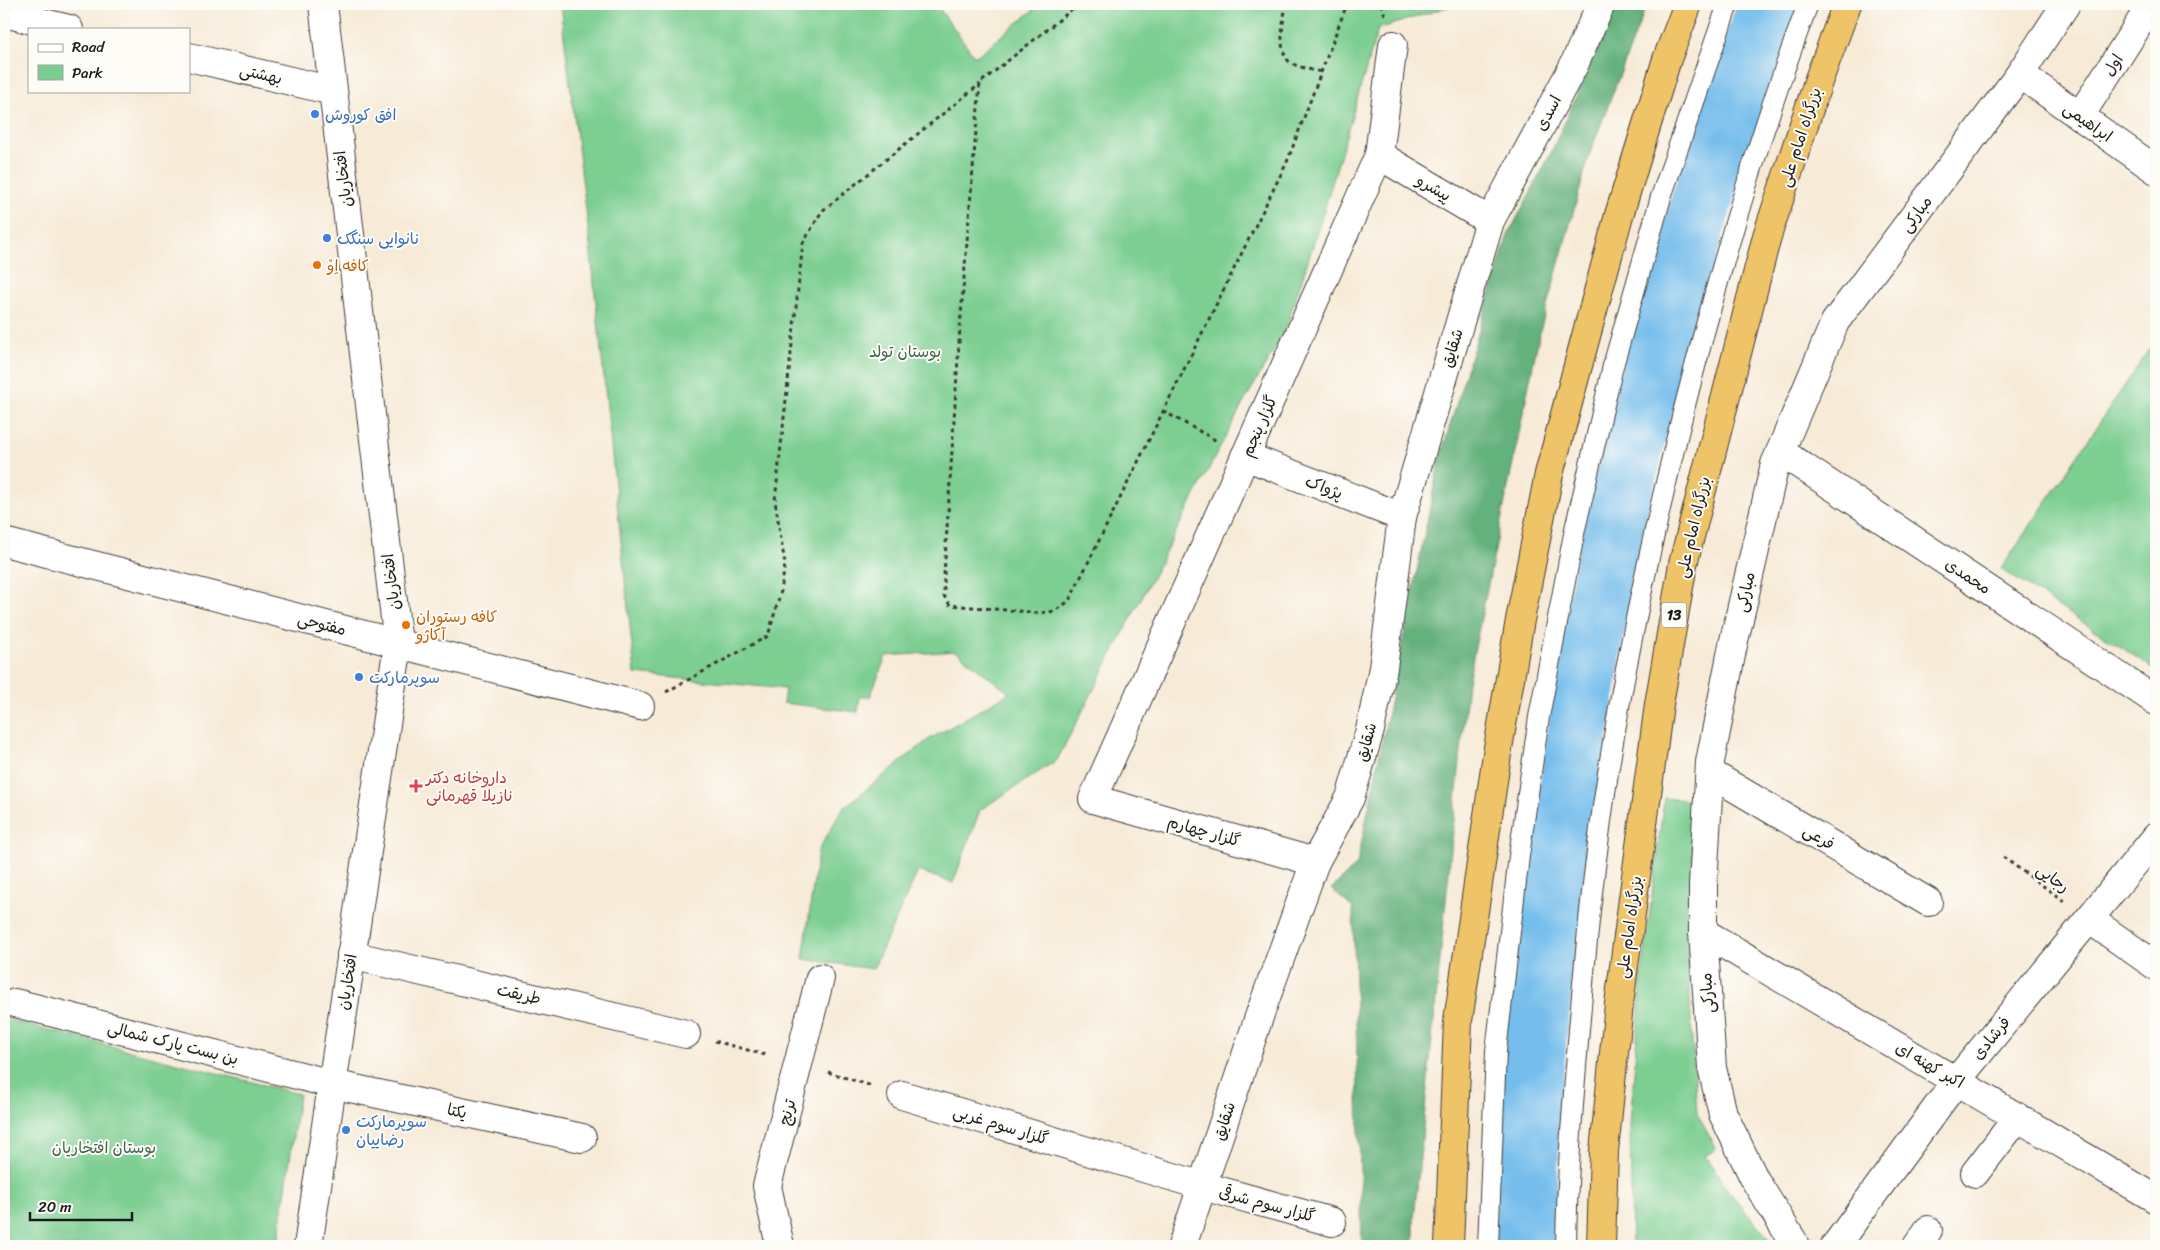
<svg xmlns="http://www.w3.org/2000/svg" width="2160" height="1250" font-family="Sriracha,'Playpen Sans Arabic',sans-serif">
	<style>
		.green { fill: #7bce91; stroke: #4c7556 }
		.forest { fill: #64b17b; stroke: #40664c }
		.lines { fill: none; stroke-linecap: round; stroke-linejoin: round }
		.river { stroke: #74bdec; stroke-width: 61 }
		.lane-casing { stroke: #3d3b38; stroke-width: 22 }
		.street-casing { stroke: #3d3b38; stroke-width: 30 }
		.highway-casing { stroke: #3d3b38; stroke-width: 30 }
		.path { stroke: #3d3b38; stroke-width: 3; stroke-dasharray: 4 4; stroke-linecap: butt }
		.lane { stroke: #fff; stroke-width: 20 }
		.street { stroke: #fff; stroke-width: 28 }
		.highway { stroke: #efc469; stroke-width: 28 }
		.shop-dot { fill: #3f7fe0; stroke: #fdfcf7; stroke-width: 2 }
		.food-dot { fill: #e8710a; stroke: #fdfcf7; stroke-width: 2 }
		.health-dot { fill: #e0444e; stroke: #fdfcf7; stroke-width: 2 }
		.labels { text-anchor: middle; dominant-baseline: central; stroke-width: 4; stroke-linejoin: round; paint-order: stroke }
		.shield { fill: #fdfcf7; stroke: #605f5e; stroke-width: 1 }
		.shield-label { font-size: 15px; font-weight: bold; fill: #1c1c1c }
		.street-label { font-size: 16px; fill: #1c1c1c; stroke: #fdfcf7 }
		.shop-label { font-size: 16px; fill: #366cbe; stroke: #fdfcf7; text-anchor: start }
		.food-label { font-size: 16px; fill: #c56008; stroke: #fdfcf7; text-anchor: start }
		.park-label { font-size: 16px; fill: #42634b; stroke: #fdfcf7 }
		.health-label { font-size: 16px; fill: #be3a42; stroke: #fdfcf7; text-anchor: start }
	</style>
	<rect width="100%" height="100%" fill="#fdfcf7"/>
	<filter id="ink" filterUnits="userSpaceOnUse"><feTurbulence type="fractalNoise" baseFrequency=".02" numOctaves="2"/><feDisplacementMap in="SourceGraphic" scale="10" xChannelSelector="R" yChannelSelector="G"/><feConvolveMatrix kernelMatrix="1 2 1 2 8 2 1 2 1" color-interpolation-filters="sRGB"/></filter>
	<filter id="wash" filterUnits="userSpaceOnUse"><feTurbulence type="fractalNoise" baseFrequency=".0096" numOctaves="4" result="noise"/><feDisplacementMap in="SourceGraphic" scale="20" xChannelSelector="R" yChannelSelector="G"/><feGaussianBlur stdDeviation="1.12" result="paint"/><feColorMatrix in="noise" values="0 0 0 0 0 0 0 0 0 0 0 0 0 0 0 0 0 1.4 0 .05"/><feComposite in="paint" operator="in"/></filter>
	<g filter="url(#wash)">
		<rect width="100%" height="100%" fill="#f7ead7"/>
		<!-- green -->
		<g class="green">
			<polygon points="560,4 936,4 975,57 1041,4 1457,4 1378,29 1319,227 1284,333 1240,409 1057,760 980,810 953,883 918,871 873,969 803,959 818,851 843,808 928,740 1009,693 956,651 886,656 870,697 860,696 858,712 783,703 785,689 635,674 588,226"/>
			<polygon points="2156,339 2156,670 2001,569"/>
			<polygon points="1664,798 1696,801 1687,931 1691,1022 1697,1113 1716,1149 1705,1156 1737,1202 1776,1246 1632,1246 1630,1125 1641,983"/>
			<polygon points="4,1019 299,1094 278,1246 4,1246"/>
		</g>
		<!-- forest -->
		<polygon class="forest" points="1617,4 1647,4 1590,153 1540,331 1468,682 1414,1218 1414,1246 1362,1246 1353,908 1331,889 1357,865 1440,458 1508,235 1550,155"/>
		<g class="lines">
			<!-- river -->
			<path class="river" d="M1524,1246C1528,1174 1529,1101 1537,1029C1548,928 1564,827 1579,726C1590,656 1600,586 1616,518C1655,344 1708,171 1769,4"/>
		</g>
	</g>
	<g filter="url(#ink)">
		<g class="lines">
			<!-- lane casing -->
			<g class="lane-casing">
				<g id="lane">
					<polyline points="1488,1246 1496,1051 1519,856 1539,717 1575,529 1613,366 1661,197 1728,4"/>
					<path d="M1566,1246C1567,1174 1573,1102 1579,1030C1584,970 1589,911 1597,852C1615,704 1647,557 1683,413C1718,275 1758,137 1808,4"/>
				</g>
			</g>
			<!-- street casing -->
			<g class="street-casing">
				<g id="street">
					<polyline points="4,13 69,29"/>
					<polyline points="189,57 333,91"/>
					<polyline points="2020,74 2156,170"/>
					<polyline points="2080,116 2146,13"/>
					<polyline points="1379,155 1490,221"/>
					<polyline points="1781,452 2156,701"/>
					<polyline points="1245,456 1402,517"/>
					<polyline points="4,542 640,706"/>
					<polyline points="1710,773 1928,902"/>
					<polyline points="1315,862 1093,799 1379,155 1393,45"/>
					<polyline points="2089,919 2156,966"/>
					<polyline points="1703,932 2156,1199"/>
					<polyline points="351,955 686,1034"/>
					<polyline points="15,1003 332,1084 582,1138"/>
					<polyline points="902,1095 1203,1186 1332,1222"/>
					<polyline points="1975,1173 2018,1117"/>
					<polyline points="308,1246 398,644 323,4"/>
					<polyline points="780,1246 767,1186 820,978"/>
					<polyline points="1182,1246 1260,1014 1315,862 1350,798 1370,730 1383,668 1402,517 1490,221 1574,65 1601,4"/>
					<polyline points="1796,1246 1755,1180 1723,1114 1712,1068 1703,932 1703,885 1710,762 1733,645 1775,464 1835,322 2020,74 2066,4"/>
					<polyline points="1835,1246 1957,1080 2156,837"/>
					<polyline points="1917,1246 1928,1230"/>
				</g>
			</g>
			<!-- highway casing -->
			<g class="highway-casing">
				<g id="highway">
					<polyline points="1449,1246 1458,1021 1497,754 1520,620 1549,474 1583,347 1619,215 1667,59 1688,4"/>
					<polyline points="1601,1246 1604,1151 1619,1004 1659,704 1683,564 1767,236 1819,79 1847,4"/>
				</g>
			</g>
			<!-- path -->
			<g class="path">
				<polyline points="1079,4 980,83 960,327 944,575 944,596 950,605 1040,613 1055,611 1069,601 1287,162 1347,4"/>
				<path d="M1286,4C1284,19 1275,56 1293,64C1302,68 1312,70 1321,72"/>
				<polyline points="1381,4 1385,15"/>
				<polyline points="1163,411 1217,441"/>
				<polyline points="666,692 768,636 781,591 785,564 775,501 803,243 822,211 980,84"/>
				<polyline points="2003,857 2064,901"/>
				<polyline points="715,1041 769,1056"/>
				<polyline points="828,1072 872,1086"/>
			</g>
			<!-- lane -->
			<use href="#lane" class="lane"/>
			<!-- street -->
			<use href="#street" class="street"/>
			<!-- highway -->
			<use href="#highway" class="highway"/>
		</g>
	</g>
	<!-- markers -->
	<g class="shop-dot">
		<circle cx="315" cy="114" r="5"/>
		<circle cx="327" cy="238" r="5"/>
		<circle cx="359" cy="677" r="5"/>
		<circle cx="346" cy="1130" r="5"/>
	</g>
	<g class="food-dot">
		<circle cx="317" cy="265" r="5"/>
		<circle cx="406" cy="625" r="5"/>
	</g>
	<path class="health-dot" d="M413.5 778.5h5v5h5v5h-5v5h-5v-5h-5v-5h5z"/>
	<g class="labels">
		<!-- shield labels -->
		<rect class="shield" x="1661.5" y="602.5" width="25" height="25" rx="4"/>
		<g class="shield-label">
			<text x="1674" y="615">13</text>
		</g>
		<!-- street labels -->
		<g class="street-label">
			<text transform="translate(2113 65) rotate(-57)">اول</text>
			<text transform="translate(261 74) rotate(13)">بهشتی</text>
			<text transform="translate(1548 113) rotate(-62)">اسدی</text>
			<text transform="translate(2088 122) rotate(35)">ابراهیمی</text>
			<text transform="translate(1800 137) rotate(-72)">بزرگراه امام علی</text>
			<text transform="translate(343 179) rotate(-97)">افتخاریان</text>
			<text transform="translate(1434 188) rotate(30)">پیشرو</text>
			<text transform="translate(1916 214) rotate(-53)">مبارکی</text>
			<text transform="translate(1452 348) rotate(-73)">شقایق</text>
			<text transform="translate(1259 426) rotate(-66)">گلزار پنجم</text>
			<text transform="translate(1324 487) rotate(21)">پژواک</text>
			<text transform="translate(1693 527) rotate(-77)">بزرگراه امام علی</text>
			<text transform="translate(1968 576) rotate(34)">محمدی</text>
			<text transform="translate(391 582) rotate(-97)">افتخاریان</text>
			<text transform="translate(1745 592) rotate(-77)">مبارکی</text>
			<text transform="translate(322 624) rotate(14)">مفتوحی</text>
			<text transform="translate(1366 742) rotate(-75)">شقایق</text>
			<text transform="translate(1204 831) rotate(16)">گلزار چهارم</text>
			<text transform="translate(1819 837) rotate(31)">فرعی</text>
			<text transform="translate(2053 878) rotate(36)">رجایی</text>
			<text transform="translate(1629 927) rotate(-82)">بزرگراه امام علی</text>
			<text transform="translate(347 982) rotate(-81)">افتخاریان</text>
			<text transform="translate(1707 993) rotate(-94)">مبارکی</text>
			<text transform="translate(519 994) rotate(13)">طریقت</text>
			<text transform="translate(1991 1038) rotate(-51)">فرشادی</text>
			<text transform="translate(173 1043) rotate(14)">بن بست پارک شمالی</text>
			<text transform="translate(1930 1065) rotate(30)">اکبر کهنه ای</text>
			<text transform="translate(457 1111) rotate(12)">یکتا</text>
			<text transform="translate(787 1112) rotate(-75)">ترنج</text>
			<text transform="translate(1224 1121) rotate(-72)">شقایق</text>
			<text transform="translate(1001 1125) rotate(17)">گلزار سوم غربی</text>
			<text transform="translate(1267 1204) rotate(15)">گلزار سوم شرقی</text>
		</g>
		<!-- shop labels -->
		<g class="shop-label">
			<text x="325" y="114">افق کوروش</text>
			<text x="337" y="238">نانوایی سنگک</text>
			<text x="369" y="677">سوپرمارکت</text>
			<text x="356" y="1121">سوپرمارکت<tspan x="356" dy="18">رضاییان</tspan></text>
		</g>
		<!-- food labels -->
		<g class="food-label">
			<text x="327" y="265">کافه اِوْ</text>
			<text x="416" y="616">کافه رستوران<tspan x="416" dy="18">آکاژو</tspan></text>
		</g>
		<!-- park labels -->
		<g class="park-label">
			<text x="905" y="351">بوستان تولد</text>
			<text x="104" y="1147">بوستان افتخاریان</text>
		</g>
		<!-- health labels -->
		<g class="health-label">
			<text x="426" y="777">داروخانه دکتر<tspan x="426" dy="18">نازیلا قهرمانی</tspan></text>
		</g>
	</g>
	<!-- margin -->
	<rect width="2160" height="1250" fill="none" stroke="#fdfcf7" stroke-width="20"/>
	<!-- legend -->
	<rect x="28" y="28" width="162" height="65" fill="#fdfcf7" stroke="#a3a29f"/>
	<rect x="38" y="44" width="25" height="8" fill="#ffffff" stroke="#a3a29f"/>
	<text x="72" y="52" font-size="15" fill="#1c1c1c">Road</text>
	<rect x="38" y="65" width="25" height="15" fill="#7bce91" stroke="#a3a29f"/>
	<text x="72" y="78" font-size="15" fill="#1c1c1c">Park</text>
	<!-- scale -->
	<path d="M30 1212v8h102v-8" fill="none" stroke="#1c1c1c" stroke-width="2.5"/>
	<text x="38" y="1212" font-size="15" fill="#1c1c1c" stroke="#fdfcf7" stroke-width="4" paint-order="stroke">20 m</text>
</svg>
